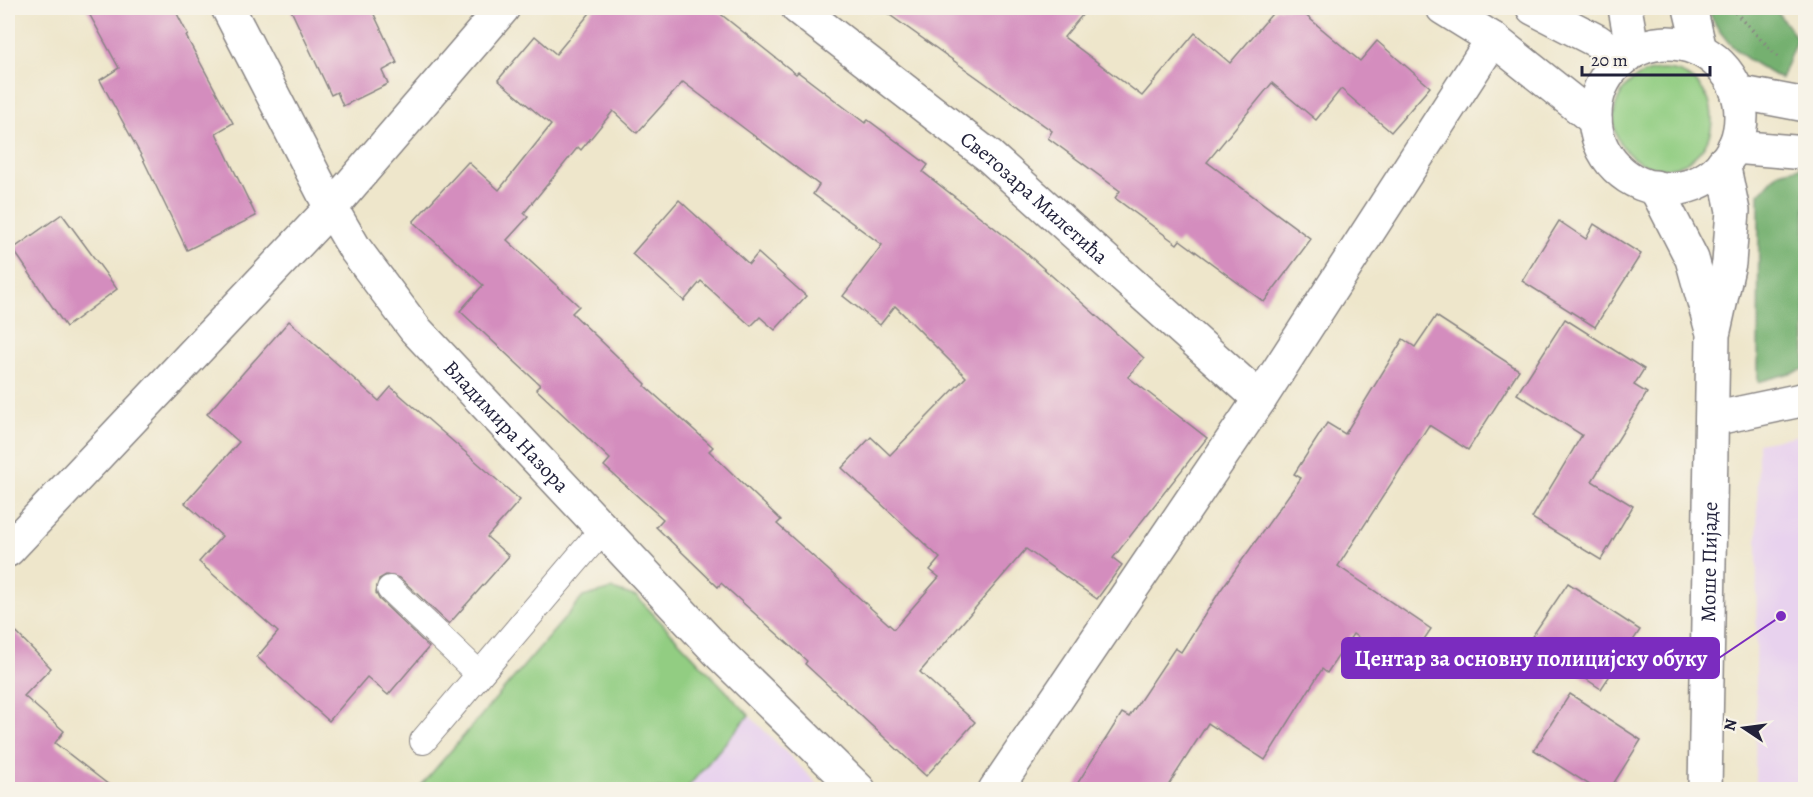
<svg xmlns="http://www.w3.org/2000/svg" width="1813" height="797" font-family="Alegreya,serif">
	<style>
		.built { fill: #e8d2ee }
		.green { fill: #92cd82; stroke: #5a785e; stroke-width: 1.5 }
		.forest { fill: #75b070; stroke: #4c6956; stroke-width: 1.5 }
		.building { fill: #d48dbe; fill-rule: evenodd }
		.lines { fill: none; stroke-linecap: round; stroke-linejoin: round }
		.lane-casing { stroke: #888483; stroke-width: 28 }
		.street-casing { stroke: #888483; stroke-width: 36 }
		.secondary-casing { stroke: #888483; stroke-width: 36 }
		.path { stroke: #888483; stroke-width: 4; stroke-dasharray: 1.5 4.5; stroke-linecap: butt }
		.lane { stroke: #fff; stroke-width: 26 }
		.street { stroke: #fff; stroke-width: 33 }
		.secondary { stroke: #fff; stroke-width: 33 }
		.labels { text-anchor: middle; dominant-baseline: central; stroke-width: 4.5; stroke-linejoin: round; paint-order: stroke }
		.street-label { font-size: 21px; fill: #22223b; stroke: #f7f3e8 }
		.leader { fill: none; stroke: #7b2cbf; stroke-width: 2 }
		.callout-dot { fill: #7b2cbf; stroke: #f7f3e8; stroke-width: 2 }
		.callout { fill: #7b2cbf; stroke: #7b2cbf; stroke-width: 2 }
		.callout-label { font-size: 22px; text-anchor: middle; font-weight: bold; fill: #fff }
	</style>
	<rect width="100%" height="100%" fill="#f7f3e8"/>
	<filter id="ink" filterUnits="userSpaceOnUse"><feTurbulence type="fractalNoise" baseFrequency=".0167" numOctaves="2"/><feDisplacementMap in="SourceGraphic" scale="12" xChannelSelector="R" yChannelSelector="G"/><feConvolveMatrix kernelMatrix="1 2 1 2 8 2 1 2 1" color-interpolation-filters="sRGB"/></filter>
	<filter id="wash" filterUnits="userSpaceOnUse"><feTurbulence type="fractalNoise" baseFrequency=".008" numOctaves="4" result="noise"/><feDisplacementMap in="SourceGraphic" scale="24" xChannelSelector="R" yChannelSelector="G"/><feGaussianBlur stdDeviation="1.35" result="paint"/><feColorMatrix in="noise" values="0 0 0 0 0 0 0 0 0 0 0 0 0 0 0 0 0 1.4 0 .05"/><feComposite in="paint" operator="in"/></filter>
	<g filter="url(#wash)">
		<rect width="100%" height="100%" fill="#eee6cb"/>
		<!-- built -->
		<g class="built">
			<polygon points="1805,434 1805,789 1755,789 1758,443"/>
			<polygon points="749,715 822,789 686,790"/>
		</g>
		<!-- green -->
		<g class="green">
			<circle cx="1663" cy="119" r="49"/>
			<polygon points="612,589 637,597 749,715 686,789 418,789 583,597"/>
		</g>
		<!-- forest -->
		<g class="forest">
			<path d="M1707,8H1774L1797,38L1781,79C1745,59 1724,47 1707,8Z"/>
			<polygon points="1805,166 1805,369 1758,382 1759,194 1779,172"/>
		</g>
		<g id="blocks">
			<!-- building -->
			<g class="building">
				<polygon points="86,8 174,8 188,35 186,36 233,123 216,133 256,216 187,250 142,157 100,80 119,68"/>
				<polygon points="290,8 371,8 397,63 382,71 388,84 343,106 337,92 331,95"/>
				<path d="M594,8H713L796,74L798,72L865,123L868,120L928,165L923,172L1024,251L1144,358L1128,377L1207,438L1113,558L1122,565L1097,599L1026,549L920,672L975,722L926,776L805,664L807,661L721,583L718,587L656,527L663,519L604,466L610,459L536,389L540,385L460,311L483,285L413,222L468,162L499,190L551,125L498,80L535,36L556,54ZM683,82L819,185L813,194L882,245L843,296L880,325L895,306L966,377L890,455L871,437L842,468L940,558L930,570L939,577L894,629L777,524L781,520L709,451L713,447L645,386L646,384L572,313L579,306L507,240L528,217L524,213L578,147L581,150L613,111L637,133Z"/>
				<polygon points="880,8 1088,8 1064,37 1142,96 1195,33 1230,63 1277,8 1297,8 1360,61 1377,41 1430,87 1391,132 1341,89 1316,120 1272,83 1207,162 1311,239 1264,302 1180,240 1177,244 1115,198 1120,191 1048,138 1052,131"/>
				<polygon points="679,200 749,264 758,253 806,296 775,330 760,317 751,326 701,281 684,301 632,254"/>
				<polygon points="62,214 117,289 66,327 13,249"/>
				<polygon points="1559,221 1586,239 1594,224 1641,254 1595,327 1522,281"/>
				<polygon points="1436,316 1519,370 1468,450 1429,425 1338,566 1431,629 1404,669 1353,634 1327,673 1322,669 1265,760 1208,723 1166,789 1074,789 1122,713 1129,717 1175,648 1181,652 1220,591 1301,478 1294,474 1327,423 1345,434 1403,339 1415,347"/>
				<polygon points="1565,319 1644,369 1634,385 1647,393 1592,481 1633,506 1601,560 1532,518 1582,435 1517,394"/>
				<polygon points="289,321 379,401 391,387 520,500 487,537 509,556 449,624 400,578 386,575 379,579 376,593 379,599 429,647 388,695 367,677 329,721 257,657 278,632 199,562 222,536 185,503 239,442 207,414"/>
				<polygon points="1568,583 1640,630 1601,689 1529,641"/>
				<polygon points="8,624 51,668 24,696 64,731 55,743 114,789 8,789"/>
				<polygon points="1570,694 1641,740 1610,789 1596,789 1534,750"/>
			</g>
		</g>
	</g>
	<g filter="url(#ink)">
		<use href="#blocks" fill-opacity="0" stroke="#888483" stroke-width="1.5"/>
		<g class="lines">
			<!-- lane casing -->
			<g class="lane-casing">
				<g id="lane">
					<polyline points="390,589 479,674"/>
					<polyline points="423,741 603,529"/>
				</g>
			</g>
			<!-- street casing -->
			<g class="street-casing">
				<g id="street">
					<path id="s1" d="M228,8L331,208L355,249L415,329L722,656L859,790"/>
					<path id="s2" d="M798,8L989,156L1260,399"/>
					<polyline points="1625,8 1633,52"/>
					<polyline points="1690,8 1700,50"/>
					<polyline points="1737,92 1806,105"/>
					<polyline points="1734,147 1806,153"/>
					<polyline points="1712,419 1806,399"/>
					<polyline points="8,550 331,208 503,8"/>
					<polyline points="995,790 1260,399 1493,39"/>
				</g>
			</g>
			<!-- secondary casing -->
			<g class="secondary-casing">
				<g id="secondary">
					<polyline points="1443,8 1493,39 1595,120"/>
					<polyline points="1533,8 1597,41 1622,59"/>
					<circle cx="1668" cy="116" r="73"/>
					<polyline points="1655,187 1692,259 1711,327"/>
					<path id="s3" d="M1705,790L1713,335L1729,263L1731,236L1733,211L1723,163"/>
				</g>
			</g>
			<!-- path -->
			<polyline class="path" points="1731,8 1780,59"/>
			<!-- lane -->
			<use href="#lane" class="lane"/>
			<!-- street -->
			<use href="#street" class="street"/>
			<!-- secondary -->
			<use href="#secondary" class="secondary"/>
		</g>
	</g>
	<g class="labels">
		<!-- street labels -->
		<g class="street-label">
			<text stroke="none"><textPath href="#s2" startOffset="303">Светозара Милетића</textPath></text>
			<text stroke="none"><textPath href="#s1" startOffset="506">Владимира Назора</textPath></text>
			<text stroke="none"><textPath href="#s3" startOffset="228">Моше Пијаде</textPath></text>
		</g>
	</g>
	<!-- callouts -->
	<path class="leader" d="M1781 616L1719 658"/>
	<circle class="callout-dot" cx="1781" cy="616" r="6"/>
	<rect class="callout" x="1342" y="638" width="377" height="40" rx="6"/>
	<g class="callout-label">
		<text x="1531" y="666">Центар за основну полицијску обуку</text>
	</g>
	<!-- margin -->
	<rect width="1813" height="797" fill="none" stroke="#f7f3e8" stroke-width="30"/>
	<!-- north arrow -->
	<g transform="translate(1744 728) rotate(283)" stroke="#f7f3e8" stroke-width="4.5" paint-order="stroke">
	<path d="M0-4.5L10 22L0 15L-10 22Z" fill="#22223b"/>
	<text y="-9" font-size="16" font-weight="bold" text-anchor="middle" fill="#22223b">N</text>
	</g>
	<!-- scale -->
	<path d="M1582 66v9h128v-9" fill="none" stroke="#22223b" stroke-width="3"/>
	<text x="1591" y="66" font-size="18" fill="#22223b" stroke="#f7f3e8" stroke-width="4.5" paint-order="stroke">20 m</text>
</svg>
